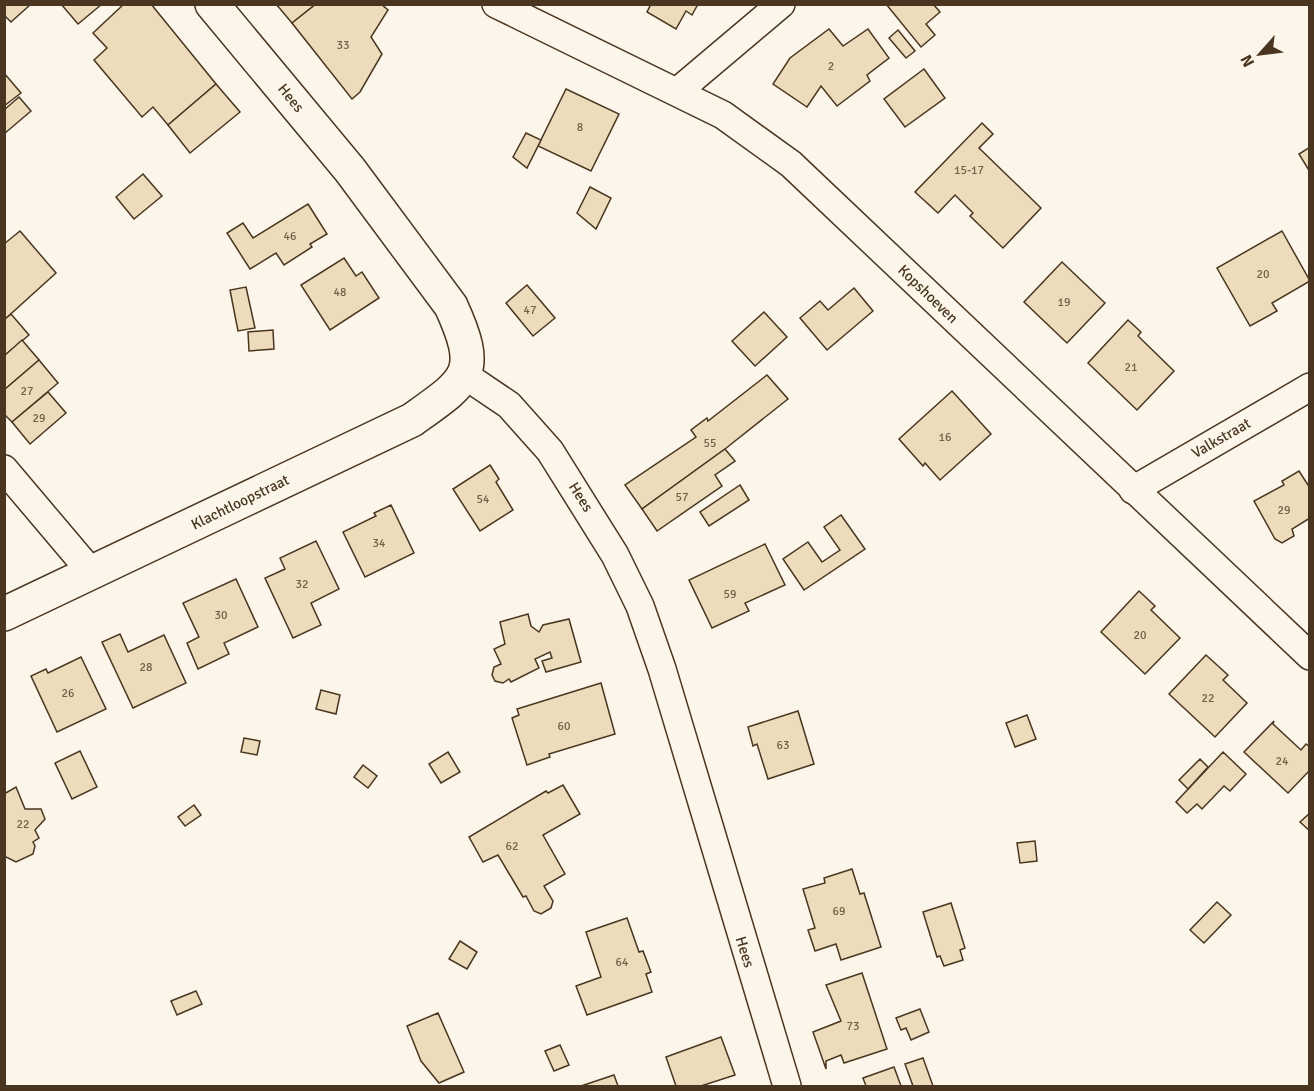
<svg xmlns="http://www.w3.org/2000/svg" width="1314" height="1091" font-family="Signika,sans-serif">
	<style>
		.building { fill: #ecdcbc; stroke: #4a3520; stroke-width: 1.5 }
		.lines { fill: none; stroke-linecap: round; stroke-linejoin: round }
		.minor-casing { stroke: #4a3520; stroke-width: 30 }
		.secondary-casing { stroke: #4a3520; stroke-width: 36 }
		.minor { stroke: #fbf6e9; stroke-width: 27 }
		.secondary { stroke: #fbf6e9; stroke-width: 33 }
		.labels { text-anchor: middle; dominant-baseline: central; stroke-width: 4.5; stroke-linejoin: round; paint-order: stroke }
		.number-label { font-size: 12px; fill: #725f47 }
		.street-label { font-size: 15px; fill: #4a3520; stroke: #fbf6e9 }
	</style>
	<rect width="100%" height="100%" fill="#fbf6e9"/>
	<!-- building -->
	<g class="building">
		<polygon points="4,4 31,4 11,22 4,15"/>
		<polygon points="61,4 102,4 78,24"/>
		<polygon points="124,4 151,4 216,84 168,125 153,107 142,117 94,60 107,48 93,33"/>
		<polygon points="276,4 316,4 292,23"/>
		<polygon points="316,4 381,4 388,10 371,37 382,54 360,92 352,99 292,23"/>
		<polygon points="651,4 698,4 692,15 686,11 676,29 647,12"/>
		<polygon points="886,4 933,4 940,12 926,24 935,35 921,47"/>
		<polygon points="829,29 843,46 868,29 889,58 867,75 870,81 837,106 821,86 807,107 773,84 790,58"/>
		<polygon points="898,30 915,51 906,58 889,38"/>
		<polygon points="924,69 945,98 905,127 884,99"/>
		<polygon points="4,73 21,93 4,106"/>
		<polygon points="216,84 240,112 190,153 168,125"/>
		<polygon points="566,89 619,114 591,171 538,146"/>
		<polygon points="19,97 31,111 4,134 4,110"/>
		<polygon points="982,123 993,134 979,148 1041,208 1003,248 970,216 973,213 955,195 938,213 915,192"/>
		<polygon points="526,133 541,140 527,168 513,157"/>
		<polygon points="1310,147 1310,172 1299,154"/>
		<polygon points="143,174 162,196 134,219 116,197"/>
		<polygon points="590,187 611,198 596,229 577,213"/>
		<polygon points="308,204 327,234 310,244 312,247 284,265 276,253 250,269 227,233 243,223 253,238"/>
		<polygon points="20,231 56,273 4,320 4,244"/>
		<polygon points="1282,231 1310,281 1272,303 1277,311 1250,326 1217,268"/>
		<polygon points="344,258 356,276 362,272 379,298 330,330 301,285"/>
		<polygon points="1062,262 1105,303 1067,343 1024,302"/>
		<polygon points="527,285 555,318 533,336 506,303"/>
		<polygon points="246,287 255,328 238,331 230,290"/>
		<polygon points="854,288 873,311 827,350 800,318 820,301 828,310"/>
		<polygon points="764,312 787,337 755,366 732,341"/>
		<polygon points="11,314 29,335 4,356 4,320"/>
		<polygon points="1128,320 1141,332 1138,336 1174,371 1137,410 1088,363"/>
		<polygon points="273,330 274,349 249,351 248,332"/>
		<polygon points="22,340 39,360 4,390 4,356"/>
		<polygon points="39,360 58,383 12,422 4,414 4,390"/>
		<polygon points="767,375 788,399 725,449 642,509 625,485 696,437 691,430 707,418 708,421"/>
		<polygon points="952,391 991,434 940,480 925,463 923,466 899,439"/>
		<polygon points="48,392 66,413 30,444 12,422"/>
		<polygon points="725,449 735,461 715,475 722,486 657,531 642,509"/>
		<polygon points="490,465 499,479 496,482 513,510 480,531 453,489"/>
		<polygon points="1299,471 1310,488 1310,518 1292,529 1294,536 1282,543 1275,539 1254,501 1284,485 1282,481"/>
		<polygon points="740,485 749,500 709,526 700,512"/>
		<polygon points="391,505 414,553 365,577 343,532 376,516 374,513"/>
		<polygon points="841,515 865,549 804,590 783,559 808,542 822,562 840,550 824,527"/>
		<polygon points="316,541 339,589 311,603 321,625 293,638 265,578 285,569 280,558"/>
		<polygon points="765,544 785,585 745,603 749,611 712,628 689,580"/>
		<polygon points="236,579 258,627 224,643 229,654 198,669 187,643 199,637 183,603"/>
		<polygon points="1139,591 1155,606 1151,610 1180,638 1145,674 1101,632"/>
		<polygon points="528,614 531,626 539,632 543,625 569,619 581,662 546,672 542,661 552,658 550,652 535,659 539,668 511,682 509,679 503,683 495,681 492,675 494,667 501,664 494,649 505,644 500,622"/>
		<polygon points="120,634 128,652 164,635 186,683 133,708 102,642"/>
		<polygon points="1206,655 1228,675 1223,680 1247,703 1215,737 1169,694"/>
		<polygon points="81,657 106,709 57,732 31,676 46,669 48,673"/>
		<polygon points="601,683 615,734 549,754 550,757 527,765 512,718 519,715 517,709"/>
		<polygon points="321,690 340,695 336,714 316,709"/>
		<polygon points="798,711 814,764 768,779 757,744 753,746 748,727"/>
		<polygon points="1027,715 1036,739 1015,747 1006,723"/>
		<polygon points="1274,721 1273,724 1301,750 1306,744 1310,747 1310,770 1288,793 1244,752"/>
		<polygon points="244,738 260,741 257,755 241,752"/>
		<polygon points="80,751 97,787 72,799 55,763"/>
		<polygon points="448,752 460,772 441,783 429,764"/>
		<polygon points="1223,752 1246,774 1230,791 1224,786 1202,809 1197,804 1187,813 1176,802"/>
		<polygon points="1200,759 1208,767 1188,789 1179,780"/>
		<polygon points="363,765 377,776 368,788 354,777"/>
		<polygon points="563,785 580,814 543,835 565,874 544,886 553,901 551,908 541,914 534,911 526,896 523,897 498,855 483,862 469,837 546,791 548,793"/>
		<polygon points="16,787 25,809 41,809 45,819 35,830 39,838 33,842 35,846 33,854 16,862 4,856 4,794"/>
		<polygon points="194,805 201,815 185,826 178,817"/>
		<polygon points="1310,813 1310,831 1300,822"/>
		<polygon points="1035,841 1037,861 1020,863 1017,843"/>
		<polygon points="852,869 860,894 864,893 881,947 841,960 836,944 815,951 808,930 815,928 803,889 825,883 824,878"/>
		<polygon points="1217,902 1231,915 1204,943 1190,930"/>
		<polygon points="951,903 965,948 960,950 963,960 944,966 940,956 937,957 923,912"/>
		<polygon points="627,918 639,952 643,951 651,972 646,974 652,992 587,1015 576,986 601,977 586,932"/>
		<polygon points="460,941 477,952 467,969 449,959"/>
		<polygon points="862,973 887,1049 844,1063 841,1055 826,1061 826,1069 813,1032 841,1021 826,985"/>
		<polygon points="196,991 202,1004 177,1015 171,1001"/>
		<polygon points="920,1009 929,1032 911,1040 906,1028 901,1030 896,1018"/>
		<polygon points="438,1013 464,1072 439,1083 421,1061 407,1026"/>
		<polygon points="721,1037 735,1075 701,1086 676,1086 666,1057"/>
		<polygon points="560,1045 569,1065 554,1071 545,1051"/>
		<polygon points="923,1058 933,1086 913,1086 905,1064"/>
		<polygon points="894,1067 901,1086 866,1086 863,1078"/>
		<polygon points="614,1075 618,1086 581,1086"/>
	</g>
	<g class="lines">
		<!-- minor casing -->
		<g class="minor-casing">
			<g id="minor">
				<polyline points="496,4 723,115 791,164 1310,656"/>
				<polyline points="678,91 781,4"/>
				<polyline points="466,376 509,405 550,451 615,555 640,606 662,669 787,1086"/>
				<polyline points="4,469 92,573"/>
				<polyline points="1133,490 1310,387"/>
			</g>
		</g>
		<!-- secondary casing -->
		<g class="secondary-casing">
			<path id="secondary" d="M4,614L412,420C468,380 482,374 451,306L350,170L212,4"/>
		</g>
		<!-- minor -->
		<use href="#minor" class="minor"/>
		<!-- secondary -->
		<use href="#secondary" class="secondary"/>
	</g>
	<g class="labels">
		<!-- number labels -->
		<g class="number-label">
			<text x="343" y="45">33</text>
			<text x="831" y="66">2</text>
			<text x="580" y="127">8</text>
			<text x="969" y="170">15-17</text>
			<text x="290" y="236">46</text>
			<text x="1263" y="274">20</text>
			<text x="340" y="292">48</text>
			<text x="1064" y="302">19</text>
			<text x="530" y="310">47</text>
			<text x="1131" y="367">21</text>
			<text x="27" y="391">27</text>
			<text x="39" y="418">29</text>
			<text x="945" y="437">16</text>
			<text x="710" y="443">55</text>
			<text x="682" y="497">57</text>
			<text x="483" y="499">54</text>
			<text x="1284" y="510">29</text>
			<text x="379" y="543">34</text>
			<text x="302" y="584">32</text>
			<text x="730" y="594">59</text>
			<text x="221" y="615">30</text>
			<text x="1140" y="635">20</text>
			<text x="146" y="667">28</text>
			<text x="68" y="693">26</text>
			<text x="1208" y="698">22</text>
			<text x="564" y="726">60</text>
			<text x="783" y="745">63</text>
			<text x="1282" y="761">24</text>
			<text x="23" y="824">22</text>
			<text x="512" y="846">62</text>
			<text x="839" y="911">69</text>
			<text x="622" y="962">64</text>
			<text x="853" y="1026">73</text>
		</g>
		<!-- street labels -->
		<g class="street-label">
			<text transform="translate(291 98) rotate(51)">Hees</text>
			<text transform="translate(928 294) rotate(44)">Kopshoeven</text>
			<text transform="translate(1221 438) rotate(-30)">Valkstraat</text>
			<text transform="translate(581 497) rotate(58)">Hees</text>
			<text transform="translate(240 502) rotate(-26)">Klachtloopstraat</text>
			<text transform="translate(745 952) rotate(73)">Hees</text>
		</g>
	</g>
	<!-- border -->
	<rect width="1314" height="1091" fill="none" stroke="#4a3520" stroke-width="12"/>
	<!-- north arrow -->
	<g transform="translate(1260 54) rotate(242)" stroke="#fbf6e9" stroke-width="4.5" paint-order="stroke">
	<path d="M0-4.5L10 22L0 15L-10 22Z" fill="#4a3520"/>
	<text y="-9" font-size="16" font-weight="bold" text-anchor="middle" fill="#4a3520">N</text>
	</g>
</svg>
